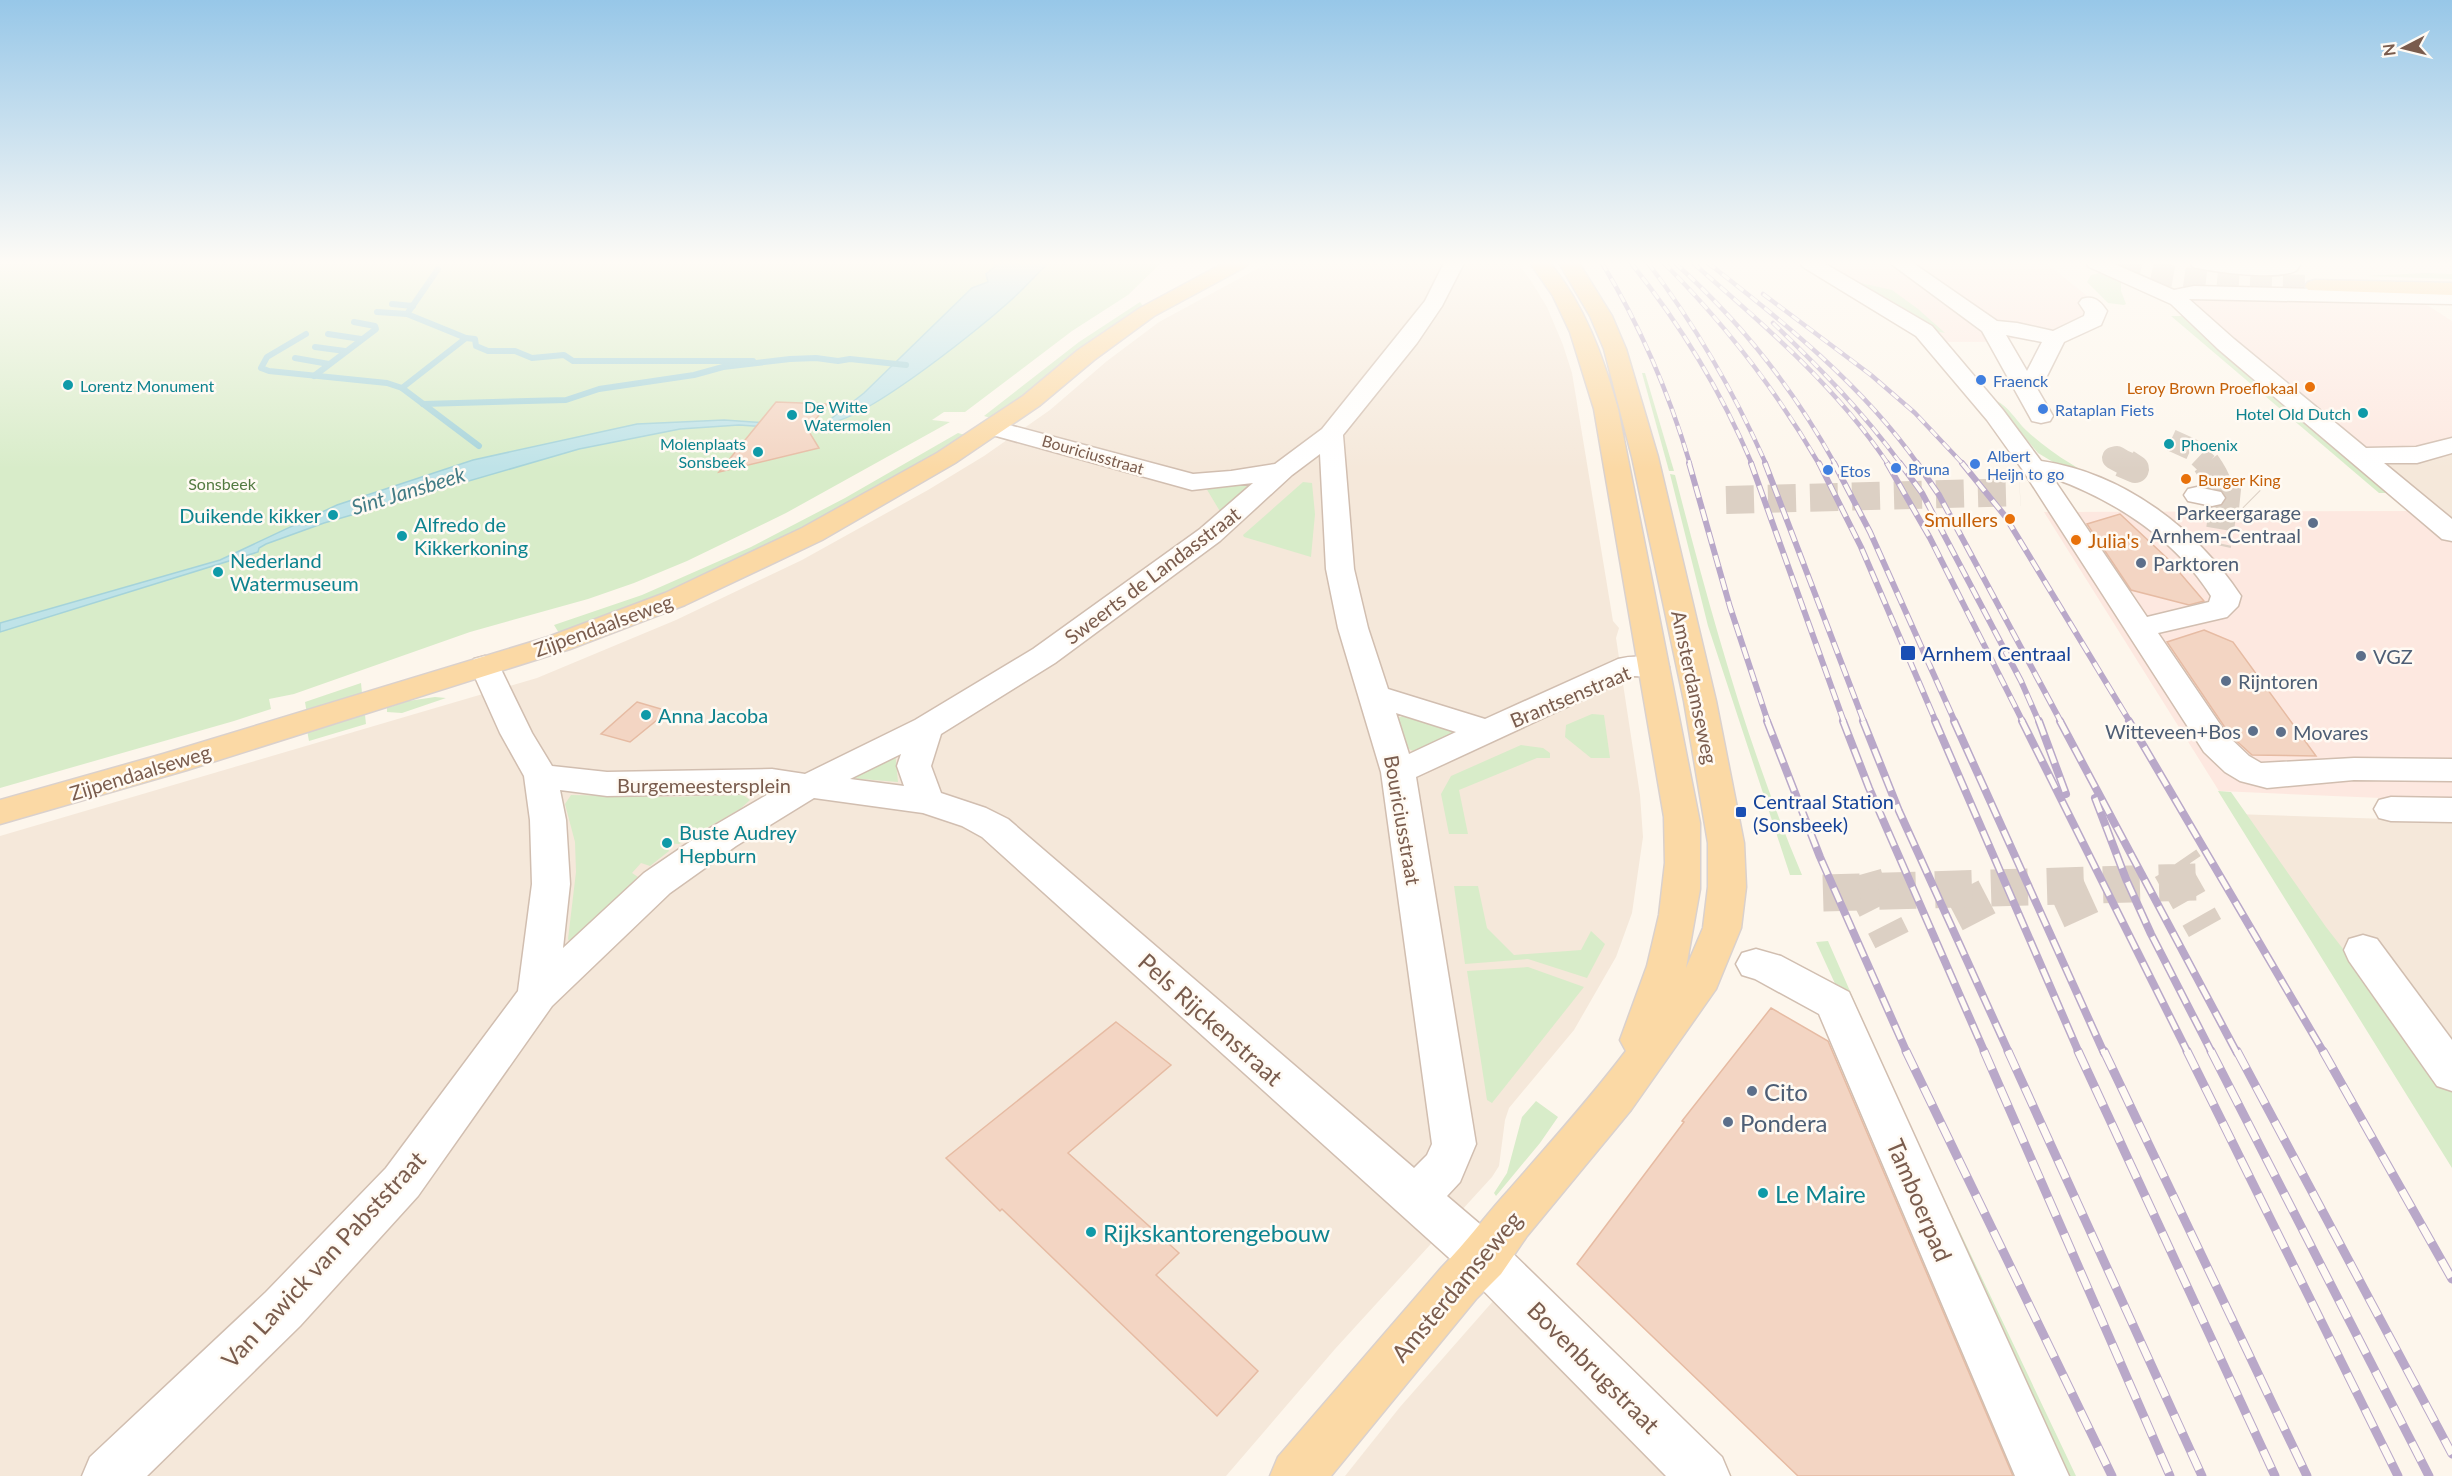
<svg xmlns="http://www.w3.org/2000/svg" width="2452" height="1476" font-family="Lato,sans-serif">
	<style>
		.residential { fill: #f5e8da }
		.commercial { fill: #fde8e0 }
		.green { fill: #d8ecc9 }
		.water { fill: #bfe3e8; stroke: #a5d3da; stroke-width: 1.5 }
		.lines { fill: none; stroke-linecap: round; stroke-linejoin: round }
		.stream { stroke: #a5d3da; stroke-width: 6 }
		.building { fill: #f3d5c3; stroke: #e6bba3; stroke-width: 1.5 }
		.minor-tunnel-far2 { stroke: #dcd0c4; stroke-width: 22; stroke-dasharray: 22 11; stroke-linecap: butt }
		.minor-tunnel-far1 { stroke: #dcd0c4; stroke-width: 28; stroke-dasharray: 28 14; stroke-linecap: butt }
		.minor-tunnel { stroke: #dcd0c4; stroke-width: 37; stroke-dasharray: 37 19; stroke-linecap: butt }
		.major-tunnel { stroke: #dcd0c4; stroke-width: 22; stroke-dasharray: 22 11; stroke-linecap: butt }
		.minor-casing { stroke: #d1beb0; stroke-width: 3 }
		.major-casing { stroke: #dad1cd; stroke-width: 3 }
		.minor { fill: #fff; fill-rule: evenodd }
		.major { fill: #fbd9a5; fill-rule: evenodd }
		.rail-far3-casing { stroke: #b9a8c9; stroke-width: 4.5 }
		.rail-far2-casing { stroke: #b9a8c9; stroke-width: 6 }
		.rail-far1-casing { stroke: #b9a8c9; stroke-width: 8 }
		.rail-casing { stroke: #b9a8c9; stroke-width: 9 }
		.rail-far3 { stroke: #fffaf3; stroke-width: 3; stroke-dasharray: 9; stroke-linecap: butt }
		.rail-far2 { stroke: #fffaf3; stroke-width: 4; stroke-dasharray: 12; stroke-linecap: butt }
		.rail-far1 { stroke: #fffaf3; stroke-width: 5; stroke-dasharray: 15; stroke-linecap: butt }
		.rail { stroke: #fffaf3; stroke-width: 7; stroke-dasharray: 20; stroke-linecap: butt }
		.shop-dot { fill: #3f7fe0; stroke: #fffaf3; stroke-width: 2 }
		.culture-dot { fill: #0f9aa8; stroke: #fffaf3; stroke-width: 2 }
		.food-dot { fill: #e8710a; stroke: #fffaf3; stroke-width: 2 }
		.service-dot { fill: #5c6f8a; stroke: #fffaf3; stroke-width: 2 }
		.transit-dot { fill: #1a4fb4; stroke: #fffaf3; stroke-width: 2 }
		.labels { text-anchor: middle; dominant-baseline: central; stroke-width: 5; stroke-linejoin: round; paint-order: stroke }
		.far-shop-label { font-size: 16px; fill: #366cbe; stroke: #fffaf3; text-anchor: start }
		.far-culture-label { font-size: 16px; fill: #0d838f; stroke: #fffaf3; text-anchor: start }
		.far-food-label { font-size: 16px; fill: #c56008; stroke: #fffaf3; text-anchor: end }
		.far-street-label { font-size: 16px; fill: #7a5c4d; stroke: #fffaf3 }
		.far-park-label { font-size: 16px; fill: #537a41; stroke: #fffaf3 }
		.service-label { font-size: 20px; fill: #4e5e75; stroke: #fffaf3; text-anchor: start }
		.culture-label { font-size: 20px; fill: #0d838f; stroke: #fffaf3; text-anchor: start }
		.food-label { font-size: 20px; fill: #c56008; stroke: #fffaf3; text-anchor: end }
		.street-label { font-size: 20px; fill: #7a5c4d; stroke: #fffaf3 }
		.transit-label { font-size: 20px; fill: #164399; stroke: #fffaf3; text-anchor: start }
		.water-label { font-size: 21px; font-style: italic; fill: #437c86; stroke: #fffaf3 }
		.near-street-label { font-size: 24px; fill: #7a5c4d; stroke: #fffaf3 }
		.near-service-label { font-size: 24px; fill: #4e5e75; stroke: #fffaf3; text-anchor: start }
		.near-culture-label { font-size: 24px; fill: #0d838f; stroke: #fffaf3; text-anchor: start }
	</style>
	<rect width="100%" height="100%" fill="#fdf6ec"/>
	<!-- residential -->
	<g class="residential">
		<polygon points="1268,263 1518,263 1531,281 1547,307 1563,345 1572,373 1613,621 1619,628 1616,638 1640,795 1643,837 1632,913 1616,957 1574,1030 1509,1108 1505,1120 1499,1166 1492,1177 1335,1349 1226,1476 0,1476 0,836 537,678 676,620 802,560 928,490 984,456 1050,410 1107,361 1159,322"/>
		<polygon points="2452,451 2452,522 2386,466 2392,462"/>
		<polygon points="2234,814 2452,821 2452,1151"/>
		<polygon points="1494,1300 1687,1476 1345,1476 1400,1407"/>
	</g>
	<!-- commercial -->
	<g class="commercial">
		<polygon points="1818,263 2046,263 2096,303 2089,317 2069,332 1985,342 1944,342 1917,321"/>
		<polygon points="2199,297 2424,303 2452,321 2452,439 2417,451 2368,448 2358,444 2194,306 2194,299"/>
		<polygon points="2416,511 2452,542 2452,801 2219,791 2044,512"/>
	</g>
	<!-- green -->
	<g class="green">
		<polygon points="0,263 1161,263 1128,295 1072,331 965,412 944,412 932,420 950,422 786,513 687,561 634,583 588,599 470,632 294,694 269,699 271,709 234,721 0,788"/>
		<polygon points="2103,272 2121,280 2121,291 2126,304 2124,305 2108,303 2087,282 2091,275"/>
		<polygon points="2425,273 2452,274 2452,279 2366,276"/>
		<polygon points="1847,280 1892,290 1918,309 1945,333 1930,330"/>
		<polygon points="1140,302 1143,306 994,419 984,416 1079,342"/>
		<polygon points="2171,316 2185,316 2393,493 2379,493"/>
		<polygon points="1642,373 1645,373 1674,471 1669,471"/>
		<path d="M1993,400C2007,403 2016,421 2027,431C2053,455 2082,471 2113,488L2058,465L2038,453Z"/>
		<polygon points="958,433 968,436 818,523 679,590 563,632 559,633 554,625 642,595 751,547 845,498"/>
		<path d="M1670,474L1675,475C1710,611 1747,745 1802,875H1790L1708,626Z"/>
		<polygon points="1303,482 1312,483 1315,514 1311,557 1244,537 1243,535"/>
		<polygon points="1254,483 1221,513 1206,488"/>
		<polygon points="361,683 362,693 307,714 305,702"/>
		<polygon points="435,697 446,698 402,713 387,712 387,708 408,701"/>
		<polygon points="1592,714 1604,715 1610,758 1591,758 1565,737 1566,725"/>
		<polygon points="365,715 366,724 309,741 307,730"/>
		<polygon points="1405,715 1452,728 1454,734 1413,751 1407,748 1398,718"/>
		<polygon points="1521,745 1543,748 1550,753 1550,758 1537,758 1459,790 1468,834 1449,834 1441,794 1451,776"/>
		<polygon points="895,751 898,782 850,778"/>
		<polygon points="2218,791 2231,792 2326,927 2452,1089 2452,1168"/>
		<polygon points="571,795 670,797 743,795 750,800 740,809 679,844 665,843 669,851 650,866 641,863 632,873 638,877 573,941 569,941 568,939 576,872 575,842 565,804"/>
		<polygon points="1454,886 1478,886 1487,928 1514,955 1581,950 1591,931 1605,944 1587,978 1528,959 1465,964"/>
		<polygon points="1828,941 1904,1114 2076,1476 2060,1476 1816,942"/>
		<polygon points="1528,967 1584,987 1492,1103 1487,1100 1467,971"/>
		<polygon points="1536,1101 1558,1117 1540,1143 1496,1196 1494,1193 1507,1173 1522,1117"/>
	</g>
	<!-- water -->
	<g class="water">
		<path d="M999,263H1048C1033,278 1018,295 1002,308C975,332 858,426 827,422L864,393L972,288L988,282L986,274Z"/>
		<polygon points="724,420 796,425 781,428 739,425 680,429 579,449 324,523 266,544 259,548 258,552 0,632 0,623 220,560 337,505 473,460 637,424"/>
	</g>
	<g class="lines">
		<!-- stream -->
		<g class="stream">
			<polyline points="392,304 413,306"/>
			<polyline points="377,312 407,314"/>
			<polyline points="306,334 267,357 261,368 269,371 387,383 402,388 479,446"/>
			<polyline points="328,334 361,339"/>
			<polyline points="466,338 475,339 476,346 488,351 515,351 532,358 564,355 573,361 753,361"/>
			<polyline points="315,347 345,351"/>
			<polyline points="295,358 329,364"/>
			<polyline points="314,376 376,329 375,326 354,322"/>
			<polyline points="402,388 466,338 407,314 438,269"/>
			<polyline points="423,404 566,400 599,389 694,375 723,367 790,359 816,358 838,361 850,359 906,365"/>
		</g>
	</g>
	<!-- building -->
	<g class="building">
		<polygon points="776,402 827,404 808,430 819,448 719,472"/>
		<polygon points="2120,514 2168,559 2204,601 2189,605 2131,590 2087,524"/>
		<polygon points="2204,630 2233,642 2316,756 2252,755 2230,735 2167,642"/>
		<polygon points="637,702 668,711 630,742 601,734"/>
		<polygon points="1771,1008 1828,1041 2013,1476 1798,1476 1577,1264 1684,1122 1682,1121"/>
		<polygon points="1116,1022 1171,1065 1068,1153 1179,1253 1156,1275 1258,1371 1217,1416 1002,1209 1000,1211 946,1158"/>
	</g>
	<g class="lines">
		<!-- minor-tunnel-far2 -->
		<g class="minor-tunnel-far2">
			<polyline points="2171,440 2191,449 2207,464"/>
			<polyline points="2124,464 2113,458 2117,457 2128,464"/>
		</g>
		<!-- minor-tunnel-far1 -->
		<g class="minor-tunnel-far1">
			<polyline points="2121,463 2135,469 2126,463"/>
			<path d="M2206,463C2227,492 2224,512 2217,545"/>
			<polyline points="2212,498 2252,502 2250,500"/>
			<polyline points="1726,500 2020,492"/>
		</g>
		<!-- minor-tunnel -->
		<g class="minor-tunnel">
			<polyline points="2171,868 2205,928"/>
			<polyline points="1863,874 1868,892 1892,940"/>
			<polyline points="2066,886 2087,932"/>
			<polyline points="1962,889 1987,937"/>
			<polyline points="1823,893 2196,882 2181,860"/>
		</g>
		<!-- major-tunnel -->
		<path class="major-tunnel" d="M2120,263C2184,284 2249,285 2315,286"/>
		<!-- minor casing -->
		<g class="minor-casing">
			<g id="minor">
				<path d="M1444,263H1464L1442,306L1417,343L1343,435L1354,569L1368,628L1388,689L1485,719L1618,659C1633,655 1649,656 1664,660L1669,667L1664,674L1653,677L1634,676L1416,777L1476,1144L1460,1182L1447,1196L1501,1242L1722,1457L1730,1476H1666L1467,1274L982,837L962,826L923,813L814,798L736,846L670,893L552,1006L418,1196L300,1326L147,1476H82L90,1457L266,1292L386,1168L518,991L532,884L530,820L524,776L500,733L470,666L474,659L485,656L496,659L532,733L552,766L607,772L772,769L805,774L915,720L1033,649L1200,529L1253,483L1192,490L985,433L982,428L985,423L994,421L1193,474L1231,471L1275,464L1322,429L1425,301ZM1320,454L1326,569L1338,628L1381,772L1432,1144L1427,1155L1414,1168L1008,819L986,808L941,793L931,766L941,734L1055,663L1220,541L1292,475ZM1396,713L1456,732L1409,754ZM901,754L897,766L904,786L850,779ZM560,790L607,796L770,793L710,828L644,873L563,948L570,884L566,820Z"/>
				<path d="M1800,263H1824L1932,326L2003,410L2041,461C2123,473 2196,528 2241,596L2238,606L2227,617L2158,633L2228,736L2249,756L2261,763L2354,758L2452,759V781L2354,780L2267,788L2240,781L2225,772L2204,752L2022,469L1987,420L1916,336L1803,267ZM2053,478C2115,500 2176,540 2211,596L2209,602L2147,617Z"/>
				<path d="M1890,263H1913L1997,321L2017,323L2053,331L2084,316L2085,312L2079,303L2082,299C2094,295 2100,301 2107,311L2101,325L2064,342L2046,378L2043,383L2035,385L2053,416L2050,421L2041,423L2032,421L1982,331ZM2006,335L2042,342L2027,371Z"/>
				<polygon points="2086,263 2112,263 2174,290 2194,286 2452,292 2452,304 2189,299 2234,339 2366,448 2416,447 2452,438 2452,453 2417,463 2384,463 2452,519 2452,541 2442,539 2218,349 2171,304 2089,267"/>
				<path d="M2190,263H2301L2297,270C2280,281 2214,272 2193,267Z"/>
				<polygon points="2197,487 2221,492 2225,498 2221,504 2212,506 2188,501 2184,495 2188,489"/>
				<polygon points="2391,797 2452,798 2452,822 2391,821 2379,818 2374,809 2379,800"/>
				<polygon points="2363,935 2377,939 2452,1040 2452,1091 2437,1086 2349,961 2344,950 2349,939"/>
				<polygon points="1756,949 1781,956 1849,992 2069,1476 2015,1476 1819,1014 1755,979 1742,975 1736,964 1742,953"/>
			</g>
		</g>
		<!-- major casing -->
		<g class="major-casing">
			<g id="major">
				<polygon points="1224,263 1248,263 1245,267 1154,316 1094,360 1039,406 955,463 822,540 685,605 570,649 187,770 0,824 0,800 163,754 548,637 665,593 802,528 937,453 1023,396 1078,350 1140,308"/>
				<path d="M1530,263H1550C1585,306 1603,356 1618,409L1700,823V889L1686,968L1703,928L1708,887V843L1684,701L1632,457L1604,349L1590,316L1559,263H1579L1612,316L1626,349L1658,457L1716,701L1744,843L1746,887L1741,928L1716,989L1631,1110L1527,1236L1501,1274L1476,1299L1331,1476H1270L1278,1457L1442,1267C1466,1243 1485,1216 1508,1191C1548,1145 1589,1100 1626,1051L1620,1040L1647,966L1659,915L1665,863L1664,817L1594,409L1570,332L1553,296Z"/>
				<polygon points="2315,280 2452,283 2452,295 2308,290 2305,286 2308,282"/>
			</g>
		</g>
		<!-- minor -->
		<use href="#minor" class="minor"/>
		<!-- major -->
		<use href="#major" class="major"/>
		<!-- rail-far3 casing -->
		<g class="rail-far3-casing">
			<g id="rail-far3">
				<path d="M1602,263C1641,327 1669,393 1690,464"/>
				<path d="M1631,263C1681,325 1721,391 1752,464"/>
				<path d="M1648,263C1696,326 1734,392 1766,464"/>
				<path d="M1664,263C1725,324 1776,390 1819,464"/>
				<path d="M1675,263C1740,321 1793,388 1835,464"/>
				<path d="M1693,263C1763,324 1836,386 1888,464"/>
				<path d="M1708,263C1784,322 1862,385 1918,464"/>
				<polyline points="1763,294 1871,375 1915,413 1963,464"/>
				<path d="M1773,323C1822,370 1861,410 1901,464"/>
			</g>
		</g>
		<!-- rail-far2 casing -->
		<g class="rail-far2-casing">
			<g id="rail-far2">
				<polyline points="1689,463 1730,607 1768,722"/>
				<polyline points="1751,463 1844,722"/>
				<polyline points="1765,463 1864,722"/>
				<polyline points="1819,463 1861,547 1936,722"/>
				<polyline points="1834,463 1870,532 1955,722"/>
				<polyline points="1887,463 1930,538 2023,722"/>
				<polyline points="1900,463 1922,493 2021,681 2039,722"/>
				<polyline points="1917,463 1939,495 2061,722"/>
				<polyline points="1962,463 2005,516 2130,722"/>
			</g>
		</g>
		<!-- rail-far1 casing -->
		<g class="rail-far1-casing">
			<g id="rail-far1">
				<polyline points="1767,721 1820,857 1907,1053"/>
				<polyline points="1843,721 1869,788 1985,1053"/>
				<polyline points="1863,721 1899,811 2009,1053"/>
				<polyline points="1935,721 2079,1053"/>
				<polyline points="1954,721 2104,1053"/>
				<polyline points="2022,721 2188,1053"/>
				<polyline points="2039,721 2066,794"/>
				<polyline points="2060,721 2237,1053"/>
				<polyline points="2129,721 2324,1053"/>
				<polyline points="2095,798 2126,879 2151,934 2212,1053"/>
			</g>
		</g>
		<!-- rail casing -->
		<g class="rail-casing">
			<g id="rail">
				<polyline points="1906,1051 2112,1476"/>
				<polyline points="1984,1051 2170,1476"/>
				<polyline points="2008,1051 2202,1476"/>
				<polyline points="2078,1051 2275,1476"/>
				<polyline points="2104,1051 2307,1476"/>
				<polyline points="2187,1051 2398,1476"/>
				<polyline points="2211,1051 2429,1476"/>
				<polyline points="2237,1051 2452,1454"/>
				<polyline points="2323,1051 2452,1279"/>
			</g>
		</g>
		<!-- rail-far3 -->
		<use href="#rail-far3" class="rail-far3"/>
		<!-- rail-far2 -->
		<use href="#rail-far2" class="rail-far2"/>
		<!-- rail-far1 -->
		<use href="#rail-far1" class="rail-far1"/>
		<!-- rail -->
		<use href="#rail" class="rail"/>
	</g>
	<!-- sky -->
	<linearGradient id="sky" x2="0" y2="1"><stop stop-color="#97c7e8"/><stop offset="0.56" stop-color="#fefbf6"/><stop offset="1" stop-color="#fefbf6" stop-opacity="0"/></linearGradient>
	<rect width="2452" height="469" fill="url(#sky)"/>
	<!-- markers -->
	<g class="shop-dot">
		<circle cx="1981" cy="380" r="6"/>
		<circle cx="2043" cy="409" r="6"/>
		<circle cx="1975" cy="464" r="6"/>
		<circle cx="1896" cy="468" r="6"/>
		<circle cx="1828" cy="470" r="6"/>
	</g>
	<g class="culture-dot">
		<circle cx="68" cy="385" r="6"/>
		<circle cx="2363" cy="413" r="6"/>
		<circle cx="792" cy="415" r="6"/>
		<circle cx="2169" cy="444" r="6"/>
		<circle cx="758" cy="452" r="6"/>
		<circle cx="333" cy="515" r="6"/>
		<circle cx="402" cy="536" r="6"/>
		<circle cx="218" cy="572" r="6"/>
		<circle cx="646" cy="715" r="6"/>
		<circle cx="667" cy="843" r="6"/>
		<circle cx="1763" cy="1193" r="6"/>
		<circle cx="1091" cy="1232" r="6"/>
	</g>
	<g class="food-dot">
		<circle cx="2310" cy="387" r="6"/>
		<circle cx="2186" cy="479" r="6"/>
		<circle cx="2010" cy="519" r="6"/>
		<circle cx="2076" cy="540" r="6"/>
	</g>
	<g class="service-dot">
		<circle cx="2313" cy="523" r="6"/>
		<circle cx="2141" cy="563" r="6"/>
		<circle cx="2361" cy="656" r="6"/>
		<circle cx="2226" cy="681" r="6"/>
		<circle cx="2253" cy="731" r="6"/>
		<circle cx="2281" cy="732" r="6"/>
		<circle cx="1752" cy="1091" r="6"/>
		<circle cx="1728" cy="1122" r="6"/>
	</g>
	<g class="transit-dot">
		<rect x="1900" y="645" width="16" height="16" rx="3"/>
		<rect x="1735" y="806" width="12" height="12" rx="3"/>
	</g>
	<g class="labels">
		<!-- far-shop labels -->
		<g class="far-shop-label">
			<text x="1993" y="380">Fraenck</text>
			<text x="2055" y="409">Rataplan Fiets</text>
			<text x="1987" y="455">Albert<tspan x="1987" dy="18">Heijn to go</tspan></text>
			<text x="1908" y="468">Bruna</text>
			<text x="1840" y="470">Etos</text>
		</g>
		<!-- far-culture labels -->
		<g class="far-culture-label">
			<text x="80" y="385">Lorentz Monument</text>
			<text x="804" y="406">De Witte<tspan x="804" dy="18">Watermolen</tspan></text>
			<text x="2351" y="413" text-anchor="end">Hotel Old Dutch</text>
			<text x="746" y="443" text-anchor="end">Molenplaats<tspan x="746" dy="18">Sonsbeek</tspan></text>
			<text x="2181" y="444">Phoenix</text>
		</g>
		<!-- far-food labels -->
		<g class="far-food-label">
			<text x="2298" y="387">Leroy Brown Proeflokaal</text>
			<text x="2198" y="479" text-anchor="start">Burger King</text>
		</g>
		<!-- far-street labels -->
		<g class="far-street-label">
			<text transform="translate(1093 454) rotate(16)">Bouriciusstraat</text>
		</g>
		<!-- far-park labels -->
		<g class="far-park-label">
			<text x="222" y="483">Sonsbeek</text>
		</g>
		<!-- service labels -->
		<g class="service-label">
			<text x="2301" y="512" text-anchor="end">Parkeergarage<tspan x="2301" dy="23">Arnhem-Centraal</tspan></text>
			<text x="2153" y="563">Parktoren</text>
			<text x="2373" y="656">VGZ</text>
			<text x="2238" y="681">Rijntoren</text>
			<text x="2241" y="731" text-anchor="end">Witteveen+Bos</text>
			<text x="2293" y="732">Movares</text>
		</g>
		<!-- culture labels -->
		<g class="culture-label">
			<text x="321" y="515" text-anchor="end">Duikende kikker</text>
			<text x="414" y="524">Alfredo de<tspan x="414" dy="23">Kikkerkoning</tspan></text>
			<text x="230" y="560">Nederland<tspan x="230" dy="23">Watermuseum</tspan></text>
			<text x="658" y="715">Anna Jacoba</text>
			<text x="679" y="832">Buste Audrey<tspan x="679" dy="23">Hepburn</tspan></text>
		</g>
		<!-- food labels -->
		<g class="food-label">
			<text x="1998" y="519">Smullers</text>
			<text x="2088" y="540" text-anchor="start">Julia's</text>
		</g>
		<!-- street labels -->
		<g class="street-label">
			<text transform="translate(1152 575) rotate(-37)">Sweerts de Landasstraat</text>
			<text transform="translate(603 625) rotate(-20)">Zijpendaalseweg</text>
			<text transform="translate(1695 687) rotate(78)">Amsterdamseweg</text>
			<text transform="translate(1570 696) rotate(-23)">Brantsenstraat</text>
			<text transform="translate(140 772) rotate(-17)">Zijpendaalseweg</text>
			<text x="704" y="785">Burgemeestersplein</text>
			<text transform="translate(1403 820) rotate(80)">Bouriciusstraat</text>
		</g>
		<!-- transit labels -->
		<g class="transit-label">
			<text x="1922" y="653">Arnhem Centraal</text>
			<text x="1753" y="801">Centraal Station<tspan x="1753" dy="23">(Sonsbeek)</tspan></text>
		</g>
		<!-- water labels -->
		<g class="water-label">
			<text transform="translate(408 490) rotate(-17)">Sint Jansbeek</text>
		</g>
		<!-- near-street labels -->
		<g class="near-street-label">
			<text transform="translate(1211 1019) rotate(42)">Pels Rijckenstraat</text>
			<text transform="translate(1920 1200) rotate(67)">Tamboerpad</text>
			<text transform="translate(323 1259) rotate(-47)">Van Lawick van Pabststraat</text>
			<text transform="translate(1456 1286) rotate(-50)">Amsterdamseweg</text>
			<text transform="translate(1594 1367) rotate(45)">Bovenbrugstraat</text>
		</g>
		<!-- near-service labels -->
		<g class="near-service-label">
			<text x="1764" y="1091">Cito</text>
			<text x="1740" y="1122">Pondera</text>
		</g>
		<!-- near-culture labels -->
		<g class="near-culture-label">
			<text x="1775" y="1193">Le Maire</text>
			<text x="1103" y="1232">Rijkskantorengebouw</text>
		</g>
	</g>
	<!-- north arrow -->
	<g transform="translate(2404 48) rotate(263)" stroke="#fffaf3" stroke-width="4.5" paint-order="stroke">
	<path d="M0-4.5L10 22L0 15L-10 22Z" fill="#7a5c4d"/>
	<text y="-9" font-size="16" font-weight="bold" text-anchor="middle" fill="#7a5c4d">N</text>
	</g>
</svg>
